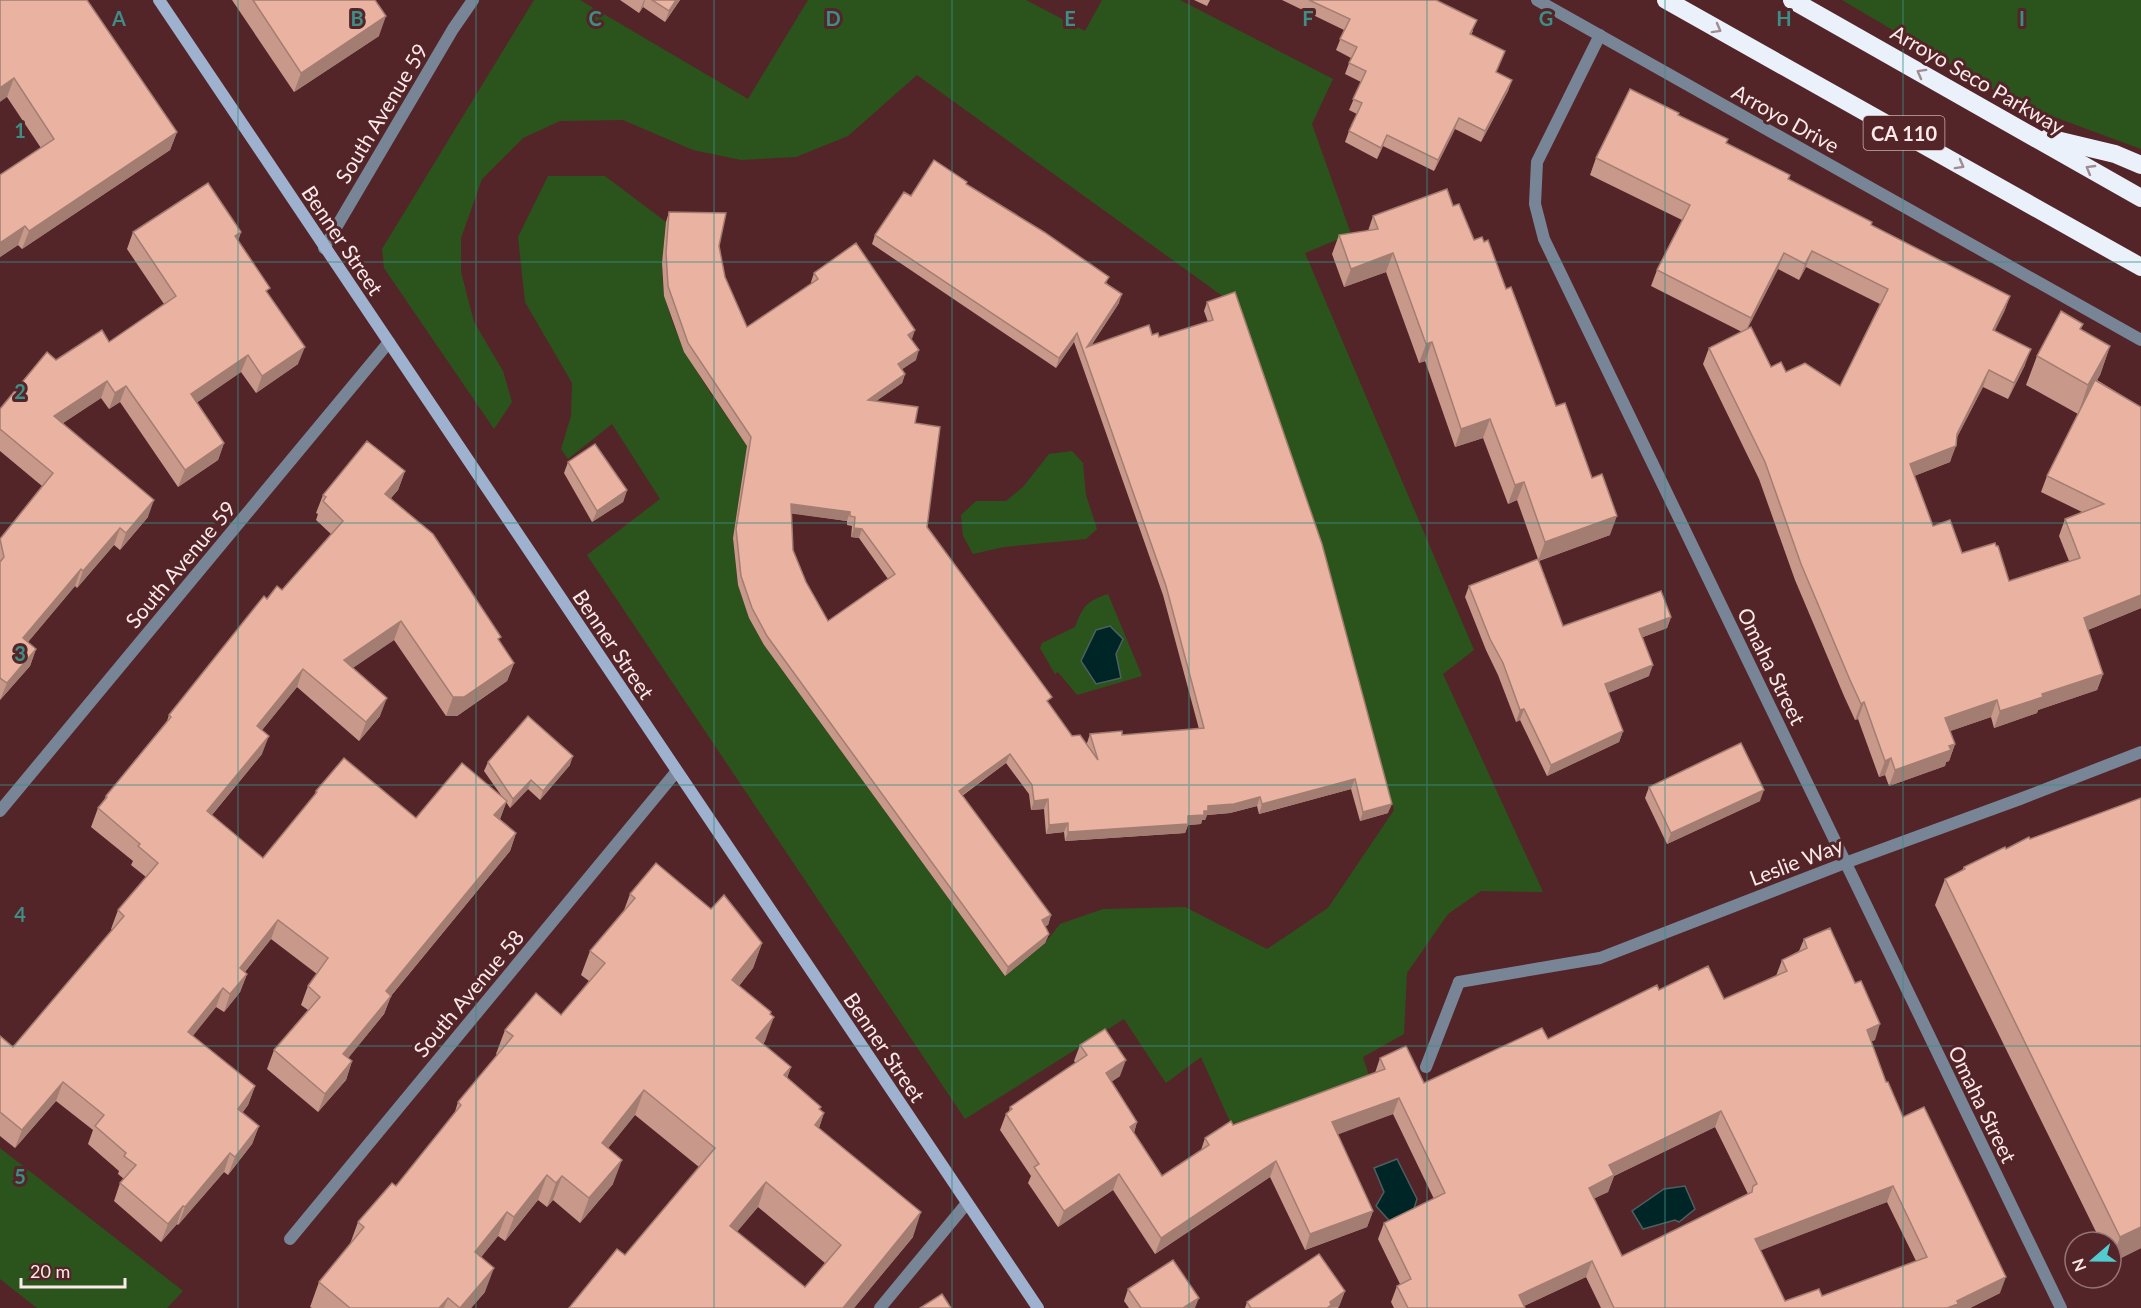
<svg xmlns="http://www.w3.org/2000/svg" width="2141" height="1308" font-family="Lato,sans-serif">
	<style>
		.green { fill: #2b541c }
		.water { fill: #002526; stroke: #4c6060; stroke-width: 1.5 }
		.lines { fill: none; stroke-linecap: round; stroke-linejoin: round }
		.lane { stroke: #788597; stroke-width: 12 }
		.street { stroke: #788597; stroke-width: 12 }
		.secondary { stroke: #9eb1ce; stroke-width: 12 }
		.highway { stroke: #ebf1fa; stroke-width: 18 }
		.wall { fill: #c8998a; fill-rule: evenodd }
		.shaded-wall { fill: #a37d71 }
		.building { fill: #e9b2a1; stroke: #a37d71; stroke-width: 1.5; fill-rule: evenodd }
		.oneway { stroke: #9f8b91 }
		.grid { fill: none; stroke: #3e8d87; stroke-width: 1.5; stroke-opacity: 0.55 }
		.labels { text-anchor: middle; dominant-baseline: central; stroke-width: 6; stroke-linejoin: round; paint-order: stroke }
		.shield { fill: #532528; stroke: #c9aeaf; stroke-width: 1.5 }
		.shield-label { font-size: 20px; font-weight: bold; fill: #fce9e9 }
		.street-label { font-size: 21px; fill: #fce9e9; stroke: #532528 }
		.grid-label { font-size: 20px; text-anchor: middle; font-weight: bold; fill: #3e8d87; stroke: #532528; stroke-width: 6; stroke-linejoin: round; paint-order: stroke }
	</style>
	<rect width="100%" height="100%" fill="#532528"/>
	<!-- green -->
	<g class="green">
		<path d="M534,0H580L748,99L808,0H1026L1085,31L1102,0H1180L1333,79L1312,124L1351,234L1305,253L1474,650L1443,674L1543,892L1481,891L1448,914L1407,973L1404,1034L1363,1057L1370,1079L1231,1124L1201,1057L1166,1083L1124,1019L965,1119L587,555L660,499L612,424L568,459L561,449L571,416L572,383L525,302L518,237L548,176H605L666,222C664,246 659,272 665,296C677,353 716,399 747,446L733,538L738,585L749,618L764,645L1005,976L1045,943L1060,924L1103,909L1185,907L1267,949L1328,908L1394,810L1322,550L1232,303L917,75L848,136L796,157L741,160L693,150L623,120L560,121L523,138L482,179L461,238V272L474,322L503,371L512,402L494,429L384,268L382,249Z"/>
		<polygon points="1842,0 2141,0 2141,149 2014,102"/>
		<polygon points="1072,451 1083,463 1086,495 1097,529 1086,539 1004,547 973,554 963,536 961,515 976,501 1006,501 1023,487 1049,454"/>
		<path d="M1108,594L1142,676L1077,695L1058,672L1055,674L1040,648L1042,643L1075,627C1083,606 1087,601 1108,594Z"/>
		<polygon points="0,1148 183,1291 167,1308 37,1308 0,1279"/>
	</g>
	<!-- water -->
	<g class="water">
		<polygon points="1110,626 1123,639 1116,654 1121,678 1096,684 1081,661 1096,630"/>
		<polygon points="1397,1159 1417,1199 1411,1218 1394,1226 1376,1206 1384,1192 1374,1168"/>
		<polygon points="1685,1186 1695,1209 1679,1222 1675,1220 1643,1229 1632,1211 1664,1189"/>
	</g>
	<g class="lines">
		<!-- lane -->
		<g class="lane">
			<polyline points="1426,1067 1459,982"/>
			<polyline points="880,1308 967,1203"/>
		</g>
		<!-- street -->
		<g class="street">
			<polyline points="1537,0 2141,340"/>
			<polyline points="1600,35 1537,162 1535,204 1544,239 2061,1308"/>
			<polyline points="324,248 453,29 473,0"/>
			<polyline points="0,811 389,342"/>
			<polyline points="1459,982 1600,958 1845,863 2020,799 2141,752"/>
			<polyline points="290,1239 676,772"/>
		</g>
		<!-- secondary -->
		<polyline class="secondary" points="159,0 1038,1308"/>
		<!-- highway -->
		<g class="highway">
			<polyline points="1666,0 2141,267"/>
			<polyline points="1792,0 2141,198"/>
			<polyline points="2048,138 2115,154 2141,165"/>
		</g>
	</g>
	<!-- wall -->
	<g class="wall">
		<polygon points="0,0 177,132 170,150 22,249 18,245 0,257 0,175 41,148 7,97"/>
		<polygon points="232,0 375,0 379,36 294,92"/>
		<polygon points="620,0 680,0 665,22 643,7 639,13"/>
		<polygon points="1194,0 1210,0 1207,6"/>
		<polygon points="1282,0 1436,0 1473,31 1471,35 1505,51 1496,72 1512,80 1508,91 1481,142 1455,129 1434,171 1383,146 1377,159 1345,142 1349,131 1357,114 1349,110 1361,82 1345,74 1351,58 1336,50 1344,30"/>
		<path d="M1678,115L1726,143L1790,175L1789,179L1871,225L2010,296L2004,312L1994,331L2025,365L2008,399L1983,387L1956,439L1950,462L1914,476L1933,526L1962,553L2009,581L2069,561L2059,536L2065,519L2082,512L2041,492L2047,476L2078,414L2026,385L2037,356L2081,330L2110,346L2100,375L2097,380L2141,407V608L2088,630L2103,674L2097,690L2038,710L2037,713L1994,728L1991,717L1950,731L1955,744L1949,761L1946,762L1945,766L1889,786L1885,775L1879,777L1858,719L1855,720L1844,696L1795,580L1759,479L1703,364L1709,348L1742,332L1651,286L1657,270L1682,220L1590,175L1596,158ZM1806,267L1880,304L1840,386L1786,372L1771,367L1747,329L1778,269L1799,280Z"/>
		<path d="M966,184L1107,283L1119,303L1091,346L1152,335L1159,337L1208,322L1204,311L1207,302L1388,813L1360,821L1351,789L1259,814L1257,806L1230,813L1207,815L1205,820H1202L1201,824L1188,825L1185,833L1065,841L1064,832L1046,834L1044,809L1031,810L1029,794L1006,763L962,796L1051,915L1048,925L1045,926L1049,934L1045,943L1005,976L764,645L749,618L738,585L733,538L747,446L684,352L664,296L662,263L666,222L669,212L719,246L725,277L747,327L812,284L811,282L814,273L912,340L916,360L902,369L905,374L902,383L876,401L915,423L927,527L1050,705L1072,736L1087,745V743L1090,734L1122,735L1199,729L1163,595L1074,342L1056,368L872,244L875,235L911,196ZM791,513L847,521V525L852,526L851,537L859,538L888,579L828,621L806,582L793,550Z"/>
		<polygon points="1453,206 1474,240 1506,289 1610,535 1539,561 1563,626 1671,617 1667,628 1643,637 1649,676 1608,693 1623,731 1619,742 1547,776 1520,720 1516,722 1498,675 1486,650 1465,597 1469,586 1538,559 1517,500 1508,504 1483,438 1455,447 1425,361 1419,363 1386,272 1344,287 1332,254 1339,235 1368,231 1373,216"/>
		<polygon points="133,232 241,232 238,241 268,294 298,364 256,393 241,372 197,402 224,443 218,460 178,487 120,402 109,409 101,398 63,423 148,517 120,550 114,545 77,588 75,586 28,642 36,649 30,666 0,700 0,539 42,486 0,451 0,409 109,342 164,304 127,249"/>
		<polygon points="568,462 627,490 623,502 592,522 564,473"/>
		<polygon points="405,471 398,490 391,498 499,642 514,663 507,681 457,716 446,716 394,640 352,668 380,716 359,741 297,687 262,730 262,754 212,815 263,858 314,796 316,791 416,818 503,798 484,771 488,762 570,765 540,800 528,789 510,808 506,802 500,819 516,833 510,851 391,996 384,1014 348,1058 352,1061 346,1080 318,1112 267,1069 274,1050 308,1010 301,1005 308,986 317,974 271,939 245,972 247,974 240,992 224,1012 216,1007 192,1036 255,1086 248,1105 242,1113 259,1126 252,1144 228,1175 224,1172 178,1225 177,1224 161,1242 114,1201 120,1183 124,1179 118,1174 119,1171 88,1144 93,1130 56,1101 15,1148 0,1136 0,1036 13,1047 112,930 111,929 118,910 146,877 131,865 133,861 91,827 98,808 103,802 106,796 167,721 169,715 267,599 282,590 331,534 316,520 318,514 316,513 323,495"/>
		<polygon points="1649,787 1760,801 1667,844 1645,798"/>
		<polygon points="2030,839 2141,1248 2111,1263 2111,1242 2101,1242 1935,905 1945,879 1962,870 1964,867"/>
		<path d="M630,894L711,909L762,943L753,968L739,986L771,1014L765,1041L763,1044L791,1067L787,1078L824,1113L819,1128L913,1237L854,1308L625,1255L699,1167L635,1115L608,1148L613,1184L580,1223L553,1200L547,1207L538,1200L505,1241L498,1236L481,1257L485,1292L471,1308H312L310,1307L319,1282L350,1244L358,1222L396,1186L454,1115L458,1102L497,1055L496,1054L505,1030L561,1015L589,981L581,975L590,951L623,913ZM758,1207L825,1263L805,1287L736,1232Z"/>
		<path d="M1804,939L1875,1040L1871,1041L1886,1082L1903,1117L2000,1293L1970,1308H1601L1586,1277L1524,1306L1525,1308H1394L1391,1302L1397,1286L1400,1284L1378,1239L1384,1223L1434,1199L1393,1114L1337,1134L1373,1211L1367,1227L1305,1250L1270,1177L1155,1254L1113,1190L1058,1227L1028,1183L1031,1176L1000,1130L1006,1114L1009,1111L1010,1107L1076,1063L1074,1061L1080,1045L1120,1076L1111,1082L1137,1122L1134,1133L1162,1176L1201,1150L1205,1138L1233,1125L1375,1073L1380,1058L1424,1083L1548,1039L1659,990L1724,999L1776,976L1782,960L1799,951ZM1715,1127L1748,1194L1622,1256L1594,1198L1608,1192L1614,1176ZM1887,1202L1916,1261L1822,1296L1785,1301L1760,1250Z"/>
		<polygon points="1128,1289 1195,1308 1129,1308 1124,1301"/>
		<polygon points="1345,1291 1338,1308 1245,1308 1247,1302"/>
	</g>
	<!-- shaded-wall -->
	<g class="shaded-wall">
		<polygon points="644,0 645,0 643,7 639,13"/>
		<polygon points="676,0 680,0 665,22 669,11"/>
		<polygon points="386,16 379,36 294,92 301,73"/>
		<polygon points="14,78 7,97 0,102 0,88"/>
		<polygon points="1512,80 1508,91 1481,142 1485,131"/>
		<polygon points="1459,118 1455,129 1434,171 1438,160"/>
		<polygon points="177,132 170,150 22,249 29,231"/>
		<polygon points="1387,135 1383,146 1377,159 1381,148"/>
		<polygon points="25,226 18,245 0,257 0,243"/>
		<polygon points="241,232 235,249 235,236"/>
		<polygon points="1812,251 1806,267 1799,280 1805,264"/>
		<polygon points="1393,253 1386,272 1344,287 1351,269"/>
		<polygon points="1784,253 1778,269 1745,334 1751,318"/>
		<polygon points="1122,294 1119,303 1084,356 1087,347"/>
		<polygon points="2010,296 2004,312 1987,347 1993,330"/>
		<polygon points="915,330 912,339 908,335"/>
		<polygon points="1077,333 1074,342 1056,368 1059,358"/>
		<polygon points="1432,342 1425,361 1419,363 1426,344"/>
		<polygon points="2110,346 2100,375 2078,414 2088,385"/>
		<polygon points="305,347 298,364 256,393 262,376"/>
		<polygon points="2031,349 2025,365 2008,399 2014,383"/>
		<polygon points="919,350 916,360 895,374 898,364"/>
		<polygon points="248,355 241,372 185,411 191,394"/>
		<polygon points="1989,370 1983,387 1952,447 1956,446 1950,462 1904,480 1910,464 1957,434"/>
		<polygon points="905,374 902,383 865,409 868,400"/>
		<polygon points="107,381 101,398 48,433 54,416"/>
		<polygon points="126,386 120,402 109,409 115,393"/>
		<polygon points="1490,419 1483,438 1455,447 1461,429"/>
		<polygon points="224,443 218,460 178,487 185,470"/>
		<polygon points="405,471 398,490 378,512 385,494"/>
		<polygon points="1524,482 1517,500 1508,504 1515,485"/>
		<polygon points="627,490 623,502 592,522 597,511"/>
		<polygon points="154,500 148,517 120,550 126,533"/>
		<polygon points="791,504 850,512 847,521 787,513"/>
		<polygon points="1617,516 1610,535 1538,561 1545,542"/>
		<polygon points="120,528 114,545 77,588 83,571"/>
		<polygon points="854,528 862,529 859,538 851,537"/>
		<polygon points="81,569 75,586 17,655 23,638"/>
		<polygon points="2141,595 2141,608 2078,634 2084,618"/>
		<polygon points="1671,617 1667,628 1635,640 1639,629"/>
		<polygon points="401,621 394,640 337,679 344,660"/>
		<polygon points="36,649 30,666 0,700 7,683"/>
		<polygon points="514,663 507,681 457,716 446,716 453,697"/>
		<polygon points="1653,665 1649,676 1601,696 1605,684"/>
		<polygon points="303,669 297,687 250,745 257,726"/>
		<polygon points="2103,674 2097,690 2038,710 2037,713 1994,728 2000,711 2042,694"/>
		<polygon points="387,698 380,716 359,741 366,722"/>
		<polygon points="1997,700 1991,717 1939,735 1945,718"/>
		<polygon points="1864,702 1858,719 1855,720 1861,704"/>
		<polygon points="1524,709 1520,720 1516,722 1520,710"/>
		<polygon points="1623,731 1619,742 1547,776 1551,765"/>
		<polygon points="269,736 262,754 200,829 207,811"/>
		<polygon points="1955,744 1949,761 1946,762 1945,766 1889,786 1895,770"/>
		<polygon points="1010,754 1006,763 955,800 959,791"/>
		<polygon points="573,756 570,765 540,800 543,791"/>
		<polygon points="1891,758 1885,775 1879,777 1885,761"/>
		<polygon points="1355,779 1351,789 1259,814 1262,804"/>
		<polygon points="531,780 528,789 510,808 513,799"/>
		<polygon points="1764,790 1760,801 1667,844 1671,833"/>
		<polygon points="1260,797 1257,806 1230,813 1207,815 1205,820 1202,820 1201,824 1188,825 1185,833 1065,841 1068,832 1188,816 1208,806"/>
		<polygon points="1048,799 1044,809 1031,810 1034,801"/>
		<polygon points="507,801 500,819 494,815"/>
		<polygon points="1392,804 1388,813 1360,821 1363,812"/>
		<polygon points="1068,823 1064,832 1046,834 1049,825"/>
		<polygon points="516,833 510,851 379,1010 386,991"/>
		<polygon points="1051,915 1048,925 1039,929 1042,920"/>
		<polygon points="278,920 271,939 233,986 240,968"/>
		<polygon points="1049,934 1045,943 1005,976 1008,967"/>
		<polygon points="762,943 753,968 724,1005 732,980"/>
		<polygon points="247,974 240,992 224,1012 230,994"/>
		<polygon points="223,988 216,1007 181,1051 188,1032"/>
		<polygon points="391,996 384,1014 337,1072 343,1054"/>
		<polygon points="771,1012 766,1026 774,1017 765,1041 747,1063 756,1038"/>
		<polygon points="1880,1024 1875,1040 1861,1046 1867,1030"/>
		<polygon points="1126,1060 1120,1076 1100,1089 1106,1073"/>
		<polygon points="352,1061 346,1080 318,1112 325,1094"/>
		<polygon points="791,1067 782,1091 784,1075"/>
		<polygon points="63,1082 56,1101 15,1148 22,1130"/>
		<polygon points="255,1086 248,1105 231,1128 238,1109"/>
		<polygon points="644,1090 635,1115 593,1167 602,1143"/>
		<polygon points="1399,1098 1393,1114 1326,1139 1332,1122"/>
		<polygon points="1721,1111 1715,1127 1614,1176 1608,1192 1583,1204 1589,1188 1609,1165"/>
		<polygon points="824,1113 815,1138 815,1125"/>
		<polygon points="1137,1122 1132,1138 1130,1127"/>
		<polygon points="259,1126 252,1144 228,1175 235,1157"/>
		<polygon points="230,1153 224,1172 178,1225 185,1207"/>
		<polygon points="622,1160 613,1184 580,1223 589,1198"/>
		<polygon points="1276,1161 1270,1177 1155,1254 1161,1238"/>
		<polygon points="1119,1174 1113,1190 1058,1227 1064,1211"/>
		<polygon points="547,1175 538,1200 505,1241 514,1217"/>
		<polygon points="562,1176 553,1200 547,1207 556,1183"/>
		<polygon points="766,1182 758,1207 721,1251 730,1226"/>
		<polygon points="1893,1186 1887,1202 1749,1255 1755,1239"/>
		<polygon points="183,1206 177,1224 161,1242 168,1224"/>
		<polygon points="1373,1211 1367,1227 1305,1250 1310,1234"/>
		<polygon points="507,1212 498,1236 466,1276 475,1252"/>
		<polygon points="921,1212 913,1237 854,1308 843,1308"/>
		<polygon points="2141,1227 2141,1248 2111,1263 2120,1237"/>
		<polygon points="1592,1261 1586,1277 1520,1308 1519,1295"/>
		<polygon points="494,1268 485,1292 471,1308 460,1308"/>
		<polygon points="2006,1277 2000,1293 1970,1308 1947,1308 1957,1301"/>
		<polygon points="1345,1291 1339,1307 1327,1308 1330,1302"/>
		<polygon points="448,1298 444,1308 439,1308"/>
		<polygon points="1199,1298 1195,1308 1183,1308"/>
	</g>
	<!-- building -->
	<g class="building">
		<polygon points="0,0 87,0 177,132 29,231 25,226 0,243 0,175 54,139 14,78 0,88"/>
		<polygon points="253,0 375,0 386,16 301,73"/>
		<polygon points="652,0 676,0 669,11"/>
		<polygon points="1309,0 1436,0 1477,20 1470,34 1505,51 1496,72 1512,80 1485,131 1459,118 1438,160 1387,135 1381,148 1349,131 1362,103 1353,99 1366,71 1349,63 1357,47 1340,39 1350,19"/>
		<polygon points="1630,89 1679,113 1678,115 1728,139 1726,143 1790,175 1788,179 1872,222 1871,225 2010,296 1993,330 2031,349 2014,383 1989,370 1957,434 1956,446 1910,464 1933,526 1950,520 1962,553 1995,543 1996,546 1998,546 2009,581 2080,558 2065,519 2104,504 2047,476 2095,380 2141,407 2141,595 2084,618 2103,674 2042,694 2043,697 2000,711 1997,700 1945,718 1955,744 1949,746 1951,750 1895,770 1891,758 1885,761 1864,702 1861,704 1850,680 1801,564 1765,462 1709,348 1751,327 1771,367 1781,362 1786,372 1805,363 1840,386 1888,289 1812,251 1805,264 1784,253 1751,318 1657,270 1690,205 1596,158"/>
		<path d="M934,160L967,182L966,184L1044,232L1109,277L1105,283L1122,294L1087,347L1149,325L1152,335L1158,333L1159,337L1213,320L1207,302L1235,292L1322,544L1392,804L1363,812L1355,779L1262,804L1260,797L1234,804L1208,806V811H1204V815L1188,816V824L1068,832V823L1049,825L1048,799L1034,801L1032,785L1010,754L959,791L1051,915L1042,920L1049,934L1008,967L767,636L752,608L741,576L736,529L751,437L688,343L668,286L666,253L669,212L726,213L719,246L725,277L747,327L818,279L814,273L856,243L915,330L908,335L919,350L898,364L905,374L868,400L918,407L915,423L940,427L927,527L1052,697L1047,701L1072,736L1080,735L1098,760L1090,734L1122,731V735L1204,728L1166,586L1077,333L1059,358L875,235L904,192L911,196ZM791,504L850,512V516L855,517L854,528L862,529L895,574L828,621L806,582L793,550Z"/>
		<polygon points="208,183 241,232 235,236 270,288 266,291 305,347 262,376 248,355 191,394 224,443 185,470 126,386 115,393 107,381 54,416 154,500 126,533 120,528 83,571 81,569 23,638 36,649 7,683 0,678 0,562 4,557 0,539 53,473 0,429 0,409 47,352 56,360 102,330 109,342 176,296 133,232"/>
		<polygon points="1447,189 1453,206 1459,204 1474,240 1482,237 1484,242 1488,240 1506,289 1511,287 1556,406 1565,403 1592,478 1602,474 1617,516 1545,542 1524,482 1515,485 1490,419 1461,429 1432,342 1426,344 1393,253 1351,269 1339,235 1378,229 1373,216"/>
		<polygon points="2061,311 2083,324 2080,329 2110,346 2088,385 2037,356"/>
		<polygon points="367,441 405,471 385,494 433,534 501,637 498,639 514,663 464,697 453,697 401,621 344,660 387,698 366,722 303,669 257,726 269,736 207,811 263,858 317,792 316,791 344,758 416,818 462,763 507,801 494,815 516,833 386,991 391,996 343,1054 352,1061 325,1094 274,1050 320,997 308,986 328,958 278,920 240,968 247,974 230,994 223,988 188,1032 255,1086 238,1109 259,1126 235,1157 230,1153 185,1207 183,1206 168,1224 120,1183 136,1165 124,1156 126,1153 95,1126 104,1115 63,1082 22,1130 0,1112 0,1036 13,1047 124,916 118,910 158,863 138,846 140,844 98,808 107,797 106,796 171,717 169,715 264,596 267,599 277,586 282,590 343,521 323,501 326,497 323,495"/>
		<polygon points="595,444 627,490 597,511 568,462"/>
		<polygon points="1538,559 1563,626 1661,591 1671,617 1639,629 1653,665 1605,684 1623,731 1551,765 1524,709 1520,710 1503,663 1490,639 1469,586"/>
		<polygon points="528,716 573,756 543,791 531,780 513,799 488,762"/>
		<polygon points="1741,743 1764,790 1671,833 1649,787"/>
		<polygon points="2141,798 2141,1227 2120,1237 1945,879 1965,869 1964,867 2005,847 2006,849 2029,837 2030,839"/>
		<path d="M656,863L711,909L724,895L762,943L732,980L771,1012L770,1014L774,1017L756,1038L791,1067L784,1075L821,1107L819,1109L824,1113L815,1125L921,1212L843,1308H569L617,1249L625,1255L715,1148L644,1090L602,1143L622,1160L589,1198L562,1176L556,1183L547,1175L514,1217L507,1212L475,1252L494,1268L460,1308L448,1298L439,1308H350L319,1282L364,1227L358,1222L392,1183L396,1186L461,1105L458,1102L513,1036L505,1030L536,993L561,1015L605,963L590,951L635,898L630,894ZM766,1182L841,1245L805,1287L730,1226Z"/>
		<path d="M1830,928L1855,983L1861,981L1880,1024L1867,1030L1886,1082H1888L1903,1117L1924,1107L2006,1277L1957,1301L1958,1304L1947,1308H1614L1592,1261L1519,1295L1525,1308H1408L1397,1286L1411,1279L1384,1223L1445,1193L1399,1098L1332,1122L1373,1211L1310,1234L1276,1161L1161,1238L1119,1174L1064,1211L1034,1167L1039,1164L1006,1114L1012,1109L1010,1107L1087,1055L1080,1045L1105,1029L1126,1060L1106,1073L1137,1122L1130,1127L1162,1176L1209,1145L1205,1138L1231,1121L1233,1125L1385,1069L1380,1058L1406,1046L1424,1083L1542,1028L1548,1039L1657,985L1659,990L1708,966L1724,999L1787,971L1782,960L1807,948L1804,939ZM1721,1111L1757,1184L1753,1186L1752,1192L1622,1256L1589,1188L1614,1175L1609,1165ZM1893,1186L1927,1257L1822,1296L1819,1289L1785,1301L1755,1239Z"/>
		<polygon points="1319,1254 1345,1291 1330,1302 1331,1305 1327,1308 1251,1308 1247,1302"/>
		<polygon points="1173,1260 1199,1298 1183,1308 1141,1308 1128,1289"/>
		<polygon points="942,1294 951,1308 920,1308"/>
	</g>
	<!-- one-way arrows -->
	<defs><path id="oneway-chevron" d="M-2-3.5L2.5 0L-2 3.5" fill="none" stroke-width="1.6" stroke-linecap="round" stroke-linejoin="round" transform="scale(1.5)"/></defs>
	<g class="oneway">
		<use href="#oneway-chevron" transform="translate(1717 29) rotate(29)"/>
		<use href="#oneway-chevron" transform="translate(1921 73) rotate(-151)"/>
		<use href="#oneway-chevron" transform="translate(1960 165) rotate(29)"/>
		<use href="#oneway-chevron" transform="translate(2090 169) rotate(-150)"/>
	</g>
	<!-- grid -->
	<path class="grid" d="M238,0V1308M476,0V1308M714,0V1308M952,0V1308M1189,0V1308M1427,0V1308M1665,0V1308M1903,0V1308M0,262H2141M0,523H2141M0,785H2141M0,1046H2141"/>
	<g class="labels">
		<!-- shield labels -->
		<rect class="shield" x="1863.5" y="116" width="81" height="34" rx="4.5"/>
		<g class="shield-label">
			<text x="1904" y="133">CA 110</text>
		</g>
		<!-- street labels -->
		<g class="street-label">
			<text transform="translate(1978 79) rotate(30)">Arroyo Seco Parkway</text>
			<text transform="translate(381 113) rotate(-59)">South Avenue 59</text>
			<text transform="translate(1786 118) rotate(29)">Arroyo Drive</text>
			<text transform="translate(343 240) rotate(56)">Benner Street</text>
			<text transform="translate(180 564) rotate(-50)">South Avenue 59</text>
			<text transform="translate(614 644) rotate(56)">Benner Street</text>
			<text transform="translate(1772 666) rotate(64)">Omaha Street</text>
			<text transform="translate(1796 861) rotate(-21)">Leslie Way</text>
			<text transform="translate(468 993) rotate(-50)">South Avenue 58</text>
			<text transform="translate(885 1047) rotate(56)">Benner Street</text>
			<text transform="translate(1983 1104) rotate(64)">Omaha Street</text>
		</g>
	</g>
	<g class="grid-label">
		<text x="119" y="26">A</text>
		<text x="357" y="26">B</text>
		<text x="595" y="26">C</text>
		<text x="833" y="26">D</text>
		<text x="1070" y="26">E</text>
		<text x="1308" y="26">F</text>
		<text x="1546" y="26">G</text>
		<text x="1784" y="26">H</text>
		<text x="2022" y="26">I</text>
		<text x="20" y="138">1</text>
		<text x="20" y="399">2</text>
		<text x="20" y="661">3</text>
		<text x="20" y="922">4</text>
		<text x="20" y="1184">5</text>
	</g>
	<!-- north arrow -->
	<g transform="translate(2093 1260) rotate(250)"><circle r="28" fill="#532528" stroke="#977375" stroke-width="1.5"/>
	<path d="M0-4.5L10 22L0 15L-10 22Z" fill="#52ccd0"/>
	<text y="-9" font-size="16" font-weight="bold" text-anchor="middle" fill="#fce9e9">N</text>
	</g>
	<!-- scale -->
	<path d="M21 1278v9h104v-9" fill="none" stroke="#fce9e9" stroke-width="3"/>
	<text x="30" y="1278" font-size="18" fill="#fce9e9" stroke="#532528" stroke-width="4.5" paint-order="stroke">20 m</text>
</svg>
